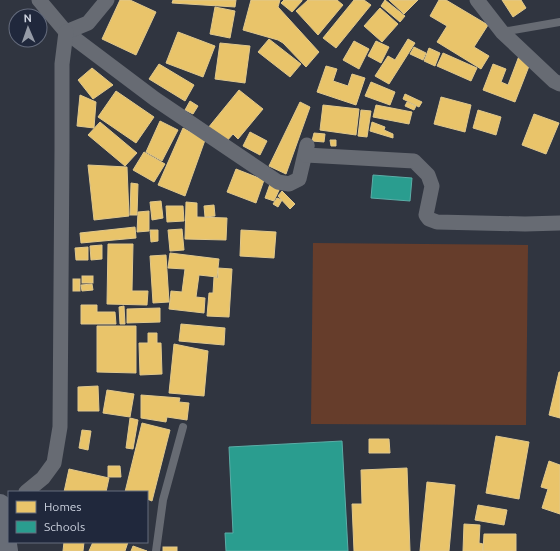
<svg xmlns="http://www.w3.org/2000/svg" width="560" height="551" font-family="Ubuntu,sans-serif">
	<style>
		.green { fill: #663d2b }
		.homes { fill: #e9c46a; stroke: #e0c88d }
		.schools { fill: #2a9d8f; stroke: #5bada7 }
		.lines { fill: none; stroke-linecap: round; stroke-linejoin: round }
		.lane { stroke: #676b73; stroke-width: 8 }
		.street { stroke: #676b73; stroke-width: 15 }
		.secondary { stroke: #686d77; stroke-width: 22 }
	</style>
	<rect width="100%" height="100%" fill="#303540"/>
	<!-- green -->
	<polygon class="green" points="313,243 528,245 526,425 311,424"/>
	<!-- homes -->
	<g class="homes">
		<polygon points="120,0 130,0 156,12 136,55 102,39"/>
		<polygon points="173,0 236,0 235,7 172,3"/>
		<polygon points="251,0 280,0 278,7 319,52 306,67 283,43 278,40 243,30"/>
		<polygon points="284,0 302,0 302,1 292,12 281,3"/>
		<polygon points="308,0 337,0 343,5 318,35 296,11"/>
		<polygon points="354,0 364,0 371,5 336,48 323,38"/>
		<polygon points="385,0 405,16 400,22 381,6"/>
		<polygon points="389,0 418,0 404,14"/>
		<polygon points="439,0 446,0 488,25 474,47 489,56 481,69 437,42 447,26 430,16"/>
		<polygon points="502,0 521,0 526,8 513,17"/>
		<polygon points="215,7 235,11 230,38 210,34"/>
		<polygon points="380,8 398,24 382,42 364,26"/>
		<polygon points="178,32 215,46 203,77 166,63"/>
		<polygon points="269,39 301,64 290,77 258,52"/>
		<polygon points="408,39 415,43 389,84 375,76 388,56 395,60"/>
		<polygon points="354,41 369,49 359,69 343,60"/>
		<polygon points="376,41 389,47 381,63 368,56"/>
		<polygon points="220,43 250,46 245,83 215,79"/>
		<polygon points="414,47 426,53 423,60 410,54"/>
		<polygon points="429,48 440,53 435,66 424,61"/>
		<polygon points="443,53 477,68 471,81 437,66"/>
		<polygon points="519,56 531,61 515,102 483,90 493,64 506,69 501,82 508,85"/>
		<polygon points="159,64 194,85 185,101 149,79"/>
		<polygon points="326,66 337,69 333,81 348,86 352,74 365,78 356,105 317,92"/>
		<polygon points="92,68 113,85 93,99 78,80"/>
		<polygon points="371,82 395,92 390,105 365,96"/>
		<polygon points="239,90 263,109 238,139 233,134 226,142 208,128"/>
		<polygon points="116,91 154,117 136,143 98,117"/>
		<polygon points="405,94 422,102 419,107 403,99"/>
		<polygon points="80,95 96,102 94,128 77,126"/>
		<polygon points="441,97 471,105 465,132 434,124"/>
		<polygon points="190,101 198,106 193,114 185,110"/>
		<polygon points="300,102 310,107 286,174 269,166"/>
		<polygon points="407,102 416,106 414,110 405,106"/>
		<polygon points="323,105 359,109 356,135 320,130"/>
		<polygon points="376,105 412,112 409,124 373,117"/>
		<polygon points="361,110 371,111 367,137 358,136"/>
		<polygon points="478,110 501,117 496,135 473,128"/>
		<polygon points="534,114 559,123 546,154 522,145"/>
		<polygon points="160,121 178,130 162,161 146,152"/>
		<polygon points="100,122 137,153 125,166 88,135"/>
		<polygon points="372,122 385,127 384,130 393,134 393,138 370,131"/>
		<polygon points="183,128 205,140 185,196 158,185"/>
		<polygon points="250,132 267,141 260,155 243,146"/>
		<polygon points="314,133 325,134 324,142 312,141"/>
		<polygon points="330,140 336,140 336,146 331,146"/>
		<polygon points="144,152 165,164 154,182 133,170"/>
		<polygon points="88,165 127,167 129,216 94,220"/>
		<polygon points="236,169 264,180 256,203 227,192"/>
		<polygon points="131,183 138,184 137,215 130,215"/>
		<polygon points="270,184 280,188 274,201 265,198"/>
		<polygon points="282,191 295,204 290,209 278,196"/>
		<polygon points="277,198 282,200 278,207 273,204"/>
		<polygon points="161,201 163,218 152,220 150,202"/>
		<polygon points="186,202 197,203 197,217 227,218 226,240 185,239"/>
		<polygon points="214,205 215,216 205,217 204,206"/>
		<polygon points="166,206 183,206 184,221 167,222"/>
		<polygon points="149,211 149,231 137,232 138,212"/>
		<polygon points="135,227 136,238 81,243 80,233"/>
		<polygon points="182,229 184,250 170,251 168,230"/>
		<polygon points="150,230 158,230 158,241 151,242"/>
		<polygon points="241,230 276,232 274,258 240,256"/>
		<polygon points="108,244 133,244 132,291 148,291 147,305 107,304"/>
		<polygon points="102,245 102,259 91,260 90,246"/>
		<polygon points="88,247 88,260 76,260 75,248"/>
		<polygon points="170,253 219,259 217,277 199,275 196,297 205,298 204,313 169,309 171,291 182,292 185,269 168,268"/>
		<polygon points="166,255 169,302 153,303 150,256"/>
		<polygon points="218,268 232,269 229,317 207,316 209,293 213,293 214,277 218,278"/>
		<rect x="82" y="276" width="11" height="7"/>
		<rect x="73" y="279" width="7" height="12"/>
		<polygon points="92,284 93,290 82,291 81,285"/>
		<polygon points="81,305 97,305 97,312 115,312 116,324 81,324"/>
		<polygon points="124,306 125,324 120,324 119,307"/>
		<polygon points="160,308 160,322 127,323 127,309"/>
		<polygon points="181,324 225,328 224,345 179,341"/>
		<polygon points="97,326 136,326 136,373 97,372"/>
		<polygon points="148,333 157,333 157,343 161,343 162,374 140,375 139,343 148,343"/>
		<polygon points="174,344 208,351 204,396 169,393"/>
		<polygon points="559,372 560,372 560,418 549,415"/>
		<polygon points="98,386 99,411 78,411 78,387"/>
		<polygon points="107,390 134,394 130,417 103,413"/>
		<polygon points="141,395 180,398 179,402 189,403 187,420 167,417 166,422 141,418"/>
		<polygon points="130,418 138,420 133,449 126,448"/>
		<polygon points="142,423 170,430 152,501 147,499 147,492 125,492"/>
		<polygon points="82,430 91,431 88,450 79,448"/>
		<polygon points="496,436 529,442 519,499 486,493"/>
		<polygon points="369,439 389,439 390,453 369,453"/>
		<polygon points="549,461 560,465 560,514 542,508 548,489 541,487"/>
		<polygon points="108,466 120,466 121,477 108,477"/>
		<polygon points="407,468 410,551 354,551 352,504 362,504 361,470"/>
		<polygon points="69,469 109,478 106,492 64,492"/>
		<polygon points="427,482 455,485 449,551 420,551"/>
		<polygon points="478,505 507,510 504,525 475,520"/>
		<polygon points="464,524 480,525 479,543 483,544 483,551 463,551"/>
		<polygon points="484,534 516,534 516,551 483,551"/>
		<polygon points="64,542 84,542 83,551 63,551"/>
		<polygon points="93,542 128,542 125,551 89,551"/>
		<polygon points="133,546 147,551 131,551"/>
		<rect x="163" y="547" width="14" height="4"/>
	</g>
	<!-- schools -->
	<g class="schools">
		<polygon points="373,175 412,178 410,201 371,198"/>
		<polygon points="342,441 348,551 226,551 225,533 233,533 229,447"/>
	</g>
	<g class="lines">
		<!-- lane -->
		<g class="lane">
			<polyline points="502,32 560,22"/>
			<polyline points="156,551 163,500 183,427"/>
		</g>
		<!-- street -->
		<g class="street">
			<polyline points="39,0 66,32 155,99 278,182 289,184 299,179 307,145"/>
			<polyline points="477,0 502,32 554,81 560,84"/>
			<polyline points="66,32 88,23 107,0"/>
			<polyline points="307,146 306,155 414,161 428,175 432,186 426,215 429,219 437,222 525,224 560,223"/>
			<polyline points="26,492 43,478 54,463 60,427 62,150 62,64 66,32"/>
		</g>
		<!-- secondary -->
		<polyline class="secondary" points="0,505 7,551"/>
	</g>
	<!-- legend -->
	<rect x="8" y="491" width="140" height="52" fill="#20283c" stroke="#656c7d"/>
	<rect x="16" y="501" width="20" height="12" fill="#e9c46a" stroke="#656c7d"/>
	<text x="44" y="511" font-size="12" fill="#ccd2df">Homes</text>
	<rect x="16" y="521" width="20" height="12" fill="#2a9d8f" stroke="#656c7d"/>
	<text x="44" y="531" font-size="12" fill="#ccd2df">Schools</text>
	<!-- north arrow -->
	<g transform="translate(28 28) rotate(358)"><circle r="19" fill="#20283c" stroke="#656c7d"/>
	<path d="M0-3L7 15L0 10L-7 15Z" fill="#959ba7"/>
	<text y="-6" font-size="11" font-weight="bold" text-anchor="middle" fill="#ccd2df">N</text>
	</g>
</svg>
